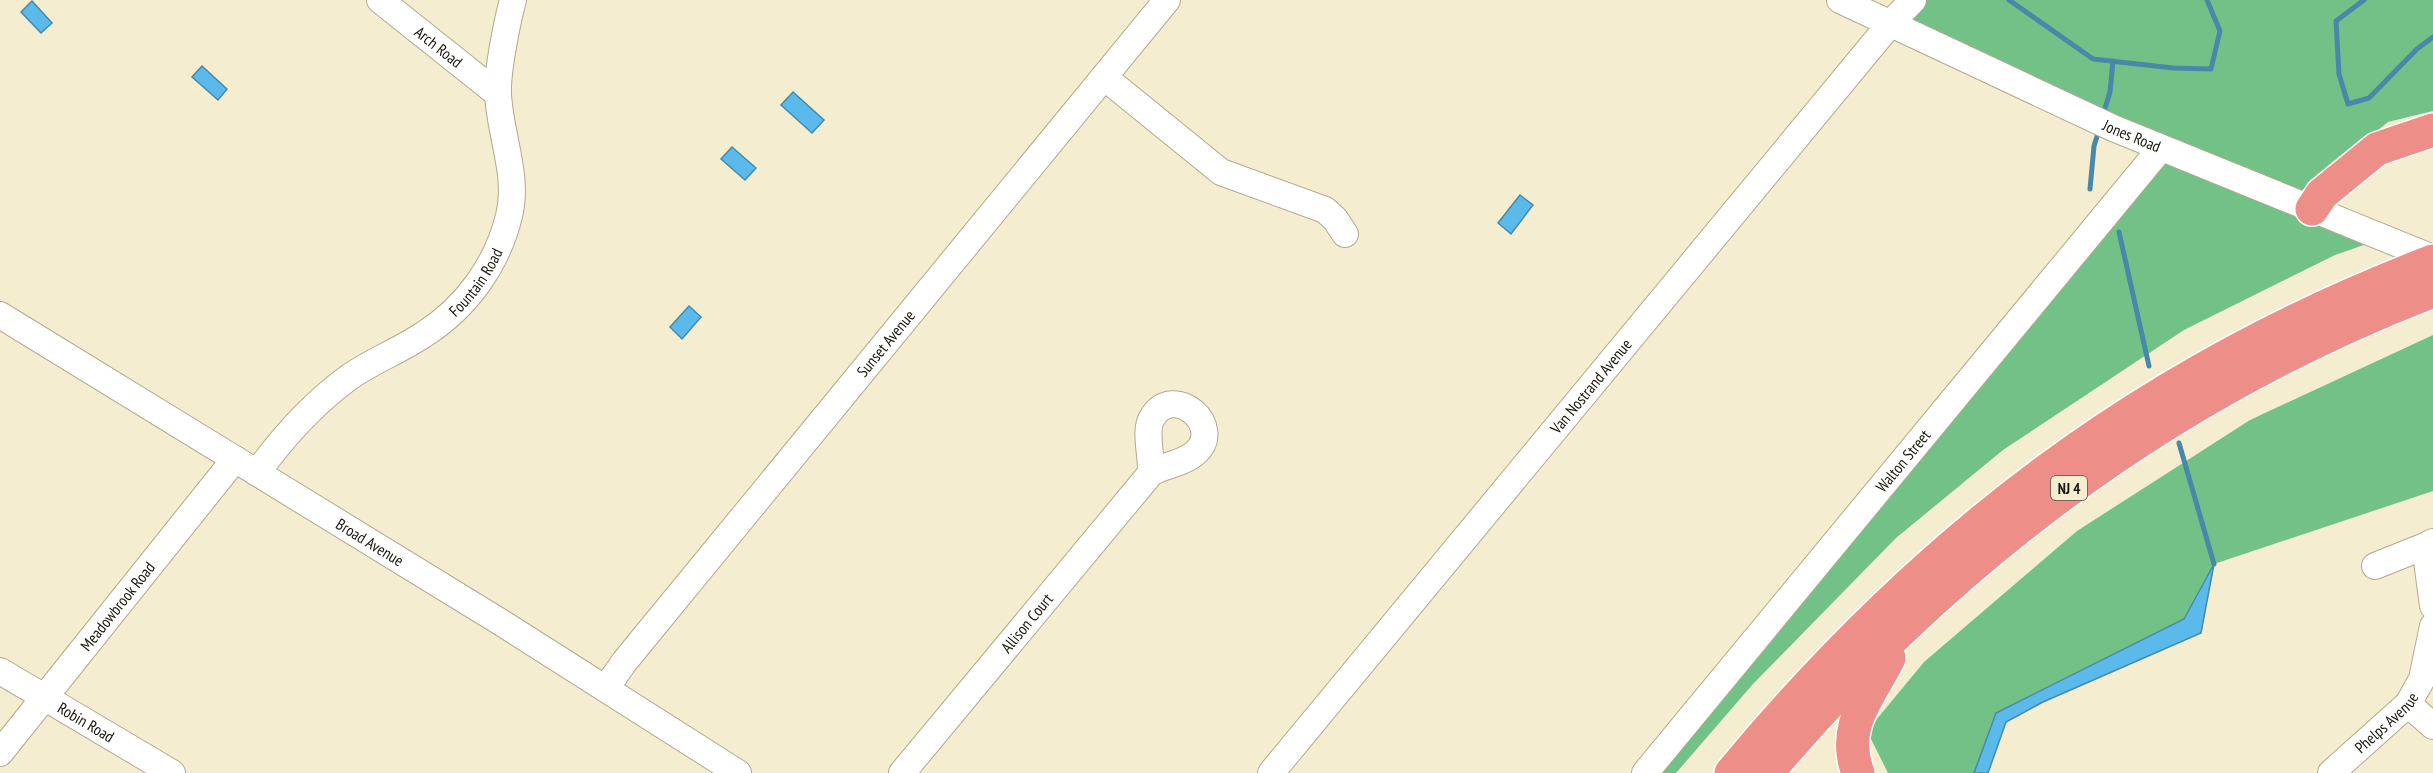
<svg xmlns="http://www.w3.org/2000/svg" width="2433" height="773" font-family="'PT Sans Narrow',sans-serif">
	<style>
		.forest { fill: #72c288 }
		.water { fill: #59baeb; stroke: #4689a8; stroke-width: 1.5 }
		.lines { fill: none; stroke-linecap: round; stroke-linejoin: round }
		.stream { stroke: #4689a8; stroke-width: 5 }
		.minor-casing { stroke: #b1a98e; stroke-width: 28 }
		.highway-casing { stroke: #fff; stroke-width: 36 }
		.minor { stroke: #fff; stroke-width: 26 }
		.highway { stroke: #ee8e88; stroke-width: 33 }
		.labels { text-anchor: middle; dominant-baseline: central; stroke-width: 5; stroke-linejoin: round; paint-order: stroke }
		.shield { fill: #f5edd0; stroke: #5b5647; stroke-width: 1.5 }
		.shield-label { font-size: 15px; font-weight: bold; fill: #19160c }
		.street-label { font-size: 16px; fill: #19160c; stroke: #f5edd0 }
	</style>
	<rect width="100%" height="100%" fill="#f5edd0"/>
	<!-- forest -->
	<g class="forest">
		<polygon points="1914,0 2433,0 2433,111 2388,122 2283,207 2364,245 2335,255 2184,330 2003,450 1896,538 1753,684 1676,773 1646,773 2169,144 1889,29"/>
		<polygon points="2433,335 2433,491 2214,564 2184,619 1996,713 1974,773 1888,773 1867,731 1924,662 2077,531 2250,420"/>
	</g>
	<!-- water -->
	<g class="water">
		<polygon points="32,1 52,23 41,33 21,12"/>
		<polygon points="202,66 227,89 218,100 192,77"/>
		<polygon points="793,92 824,120 812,133 781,105"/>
		<polygon points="732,147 756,168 745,180 721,159"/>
		<polygon points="1520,195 1533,205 1511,234 1498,223"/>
		<polygon points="689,306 701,317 682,339 670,327"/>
		<polygon points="2214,564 2201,633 2043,702 2006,722 1988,773 1974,773 1996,713 2184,619"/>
	</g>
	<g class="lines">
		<!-- stream -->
		<g class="stream">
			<polyline points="2009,0 2093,59 2173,68 2211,69 2220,31 2207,0"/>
			<polyline points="2364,0 2336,21 2339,74 2348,104 2369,98 2417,49 2433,37"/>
			<polyline points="2103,115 2110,92 2113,61"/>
			<polyline points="2090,189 2094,146 2099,130"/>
			<polyline points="2119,232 2149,366"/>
			<polyline points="2179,443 2214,564"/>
		</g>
		<!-- minor casing -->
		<g class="minor-casing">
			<g id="minor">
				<path id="s1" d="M380,0L498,94"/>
				<path id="s2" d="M1840,0L2113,128L2433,258"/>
				<polyline points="1104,77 1221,172 1325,210 1335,219 1345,234"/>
				<path id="s3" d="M0,315L502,623L738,773"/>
				<path id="s4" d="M257,473C282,438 313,404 348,378C372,361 399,351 423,335C466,308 497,265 509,216C519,175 500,136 498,94C497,72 507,22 513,0"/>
				<polyline points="2433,542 2425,546 2433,606"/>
				<polyline points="2375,566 2425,546"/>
				<path id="s5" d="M0,671L172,773"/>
				<path id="s6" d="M606,688L625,661L1167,0"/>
				<polyline points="2408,704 2433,726"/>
				<path id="s7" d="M0,753L235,459"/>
				<path id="s8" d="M902,773L1151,473C1164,465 1182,464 1194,454C1227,427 1173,381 1152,418C1144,430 1152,457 1151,473"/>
				<path id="s9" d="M1271,773L1890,24L1913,0"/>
				<path id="s10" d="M1645,773L2161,148"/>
				<path id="s11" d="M2331,773L2408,704L2422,679L2433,626"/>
			</g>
		</g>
		<!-- highway casing -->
		<g class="highway-casing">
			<g id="highway">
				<polyline points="2312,209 2322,194 2377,149 2433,130"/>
				<path d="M1731,773C1927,537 2145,371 2433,261"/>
				<path d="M1767,773C1950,557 2169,393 2433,291"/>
				<path d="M1858,773C1840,726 1870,697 1889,658"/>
			</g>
		</g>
		<!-- minor -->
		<use href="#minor" class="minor"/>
		<!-- highway -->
		<use href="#highway" class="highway"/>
	</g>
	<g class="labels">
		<!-- shield labels -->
		<rect class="shield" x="2051" y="476" width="36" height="24" rx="4.5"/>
		<g class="shield-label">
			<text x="2069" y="488">NJ 4</text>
		</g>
		<!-- street labels -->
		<g class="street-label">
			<text stroke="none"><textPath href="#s1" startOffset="75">Arch Road</textPath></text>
			<text stroke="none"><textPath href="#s2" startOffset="322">Jones Road</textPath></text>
			<text stroke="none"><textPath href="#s4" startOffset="294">Fountain Road</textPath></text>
			<text stroke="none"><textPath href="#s6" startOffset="444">Sunset Avenue</textPath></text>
			<text stroke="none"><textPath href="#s9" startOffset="502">Van Nostrand Avenue</textPath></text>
			<text stroke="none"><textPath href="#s10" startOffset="405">Walton Street</textPath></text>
			<text stroke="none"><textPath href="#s3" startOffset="434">Broad Avenue</textPath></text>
			<text stroke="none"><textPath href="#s7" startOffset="188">Meadowbrook Road</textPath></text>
			<text stroke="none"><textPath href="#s8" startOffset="195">Allison Court</textPath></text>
			<text stroke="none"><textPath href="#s11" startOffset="75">Phelps Avenue</textPath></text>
			<text stroke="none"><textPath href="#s5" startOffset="100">Robin Road</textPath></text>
		</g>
	</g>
</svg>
